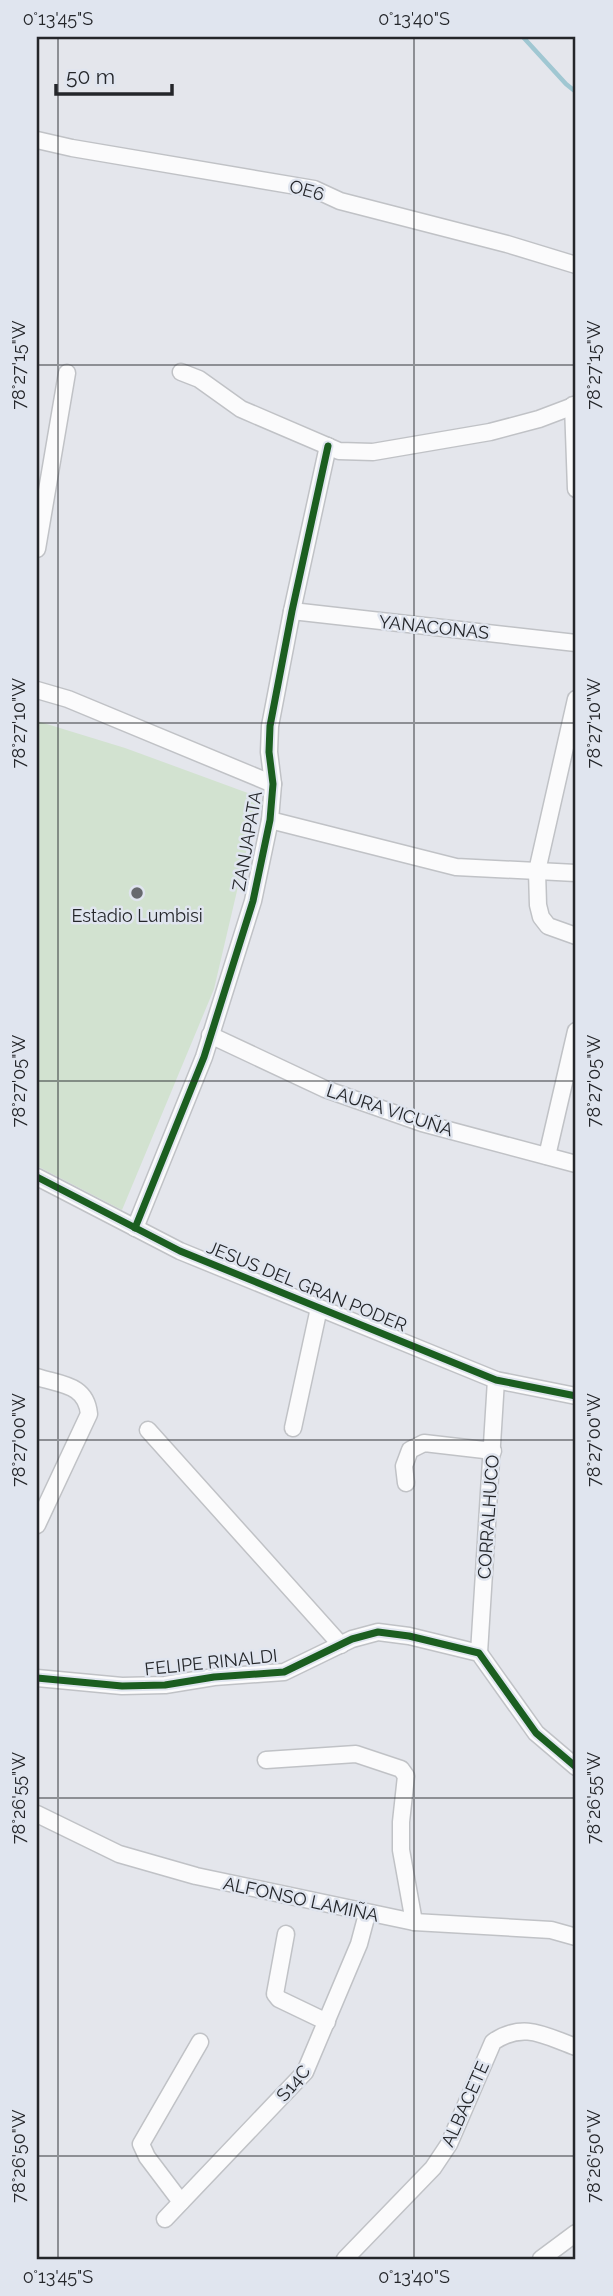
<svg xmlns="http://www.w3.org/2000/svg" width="613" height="2296" font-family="Raleway,sans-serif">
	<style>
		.green { fill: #d2e2d0 }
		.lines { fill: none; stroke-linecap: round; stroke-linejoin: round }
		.stream { stroke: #a0c7d2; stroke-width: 4.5 }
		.minor-casing { stroke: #c0c2c6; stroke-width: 19 }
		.minor { stroke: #fbfbfc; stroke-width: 16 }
		.cycleway-casing { stroke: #e0e5ef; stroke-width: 11 }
		.cycleway { stroke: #1b5e20; stroke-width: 7 }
		.ticks { fill: none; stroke: #24262a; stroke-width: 2; stroke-opacity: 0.45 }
		.poi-dot { fill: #67696e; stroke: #e0e5ef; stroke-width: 2.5 }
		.labels { text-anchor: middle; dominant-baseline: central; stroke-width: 5; stroke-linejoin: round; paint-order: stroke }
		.street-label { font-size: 18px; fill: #24262a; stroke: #e0e5ef }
		.poi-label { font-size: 18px; fill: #24262a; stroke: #e0e5ef }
		.neatline { fill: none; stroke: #24262a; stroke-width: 2.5 }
		.ticks-label { font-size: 18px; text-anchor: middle; fill: #24262a }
	</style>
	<rect width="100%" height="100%" fill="#e4e6ec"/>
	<!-- green -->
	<polygon class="green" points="37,721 125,748 259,797 214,989 122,1210 37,1166"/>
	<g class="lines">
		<!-- stream -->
		<polyline class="stream" points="523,37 566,84 576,92"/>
		<!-- minor casing -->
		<g class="minor-casing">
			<g id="minor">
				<polyline points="37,140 72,148 314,189 340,201 507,244 576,265"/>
				<polyline points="181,372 199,379 241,409 339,451 373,452 490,432 539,419 576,405"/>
				<polyline points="573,405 576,489"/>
				<polyline points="37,549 67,373"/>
				<polyline points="292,611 576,643"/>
				<polyline points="37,690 68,699 273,784"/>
				<polyline points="576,699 537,871 538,905 541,917 548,926 576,936"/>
				<polyline points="270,820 456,867 576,873"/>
				<polyline points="210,1035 325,1089 422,1123 576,1164"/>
				<polyline points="547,1156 576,1031"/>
				<polyline points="37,1177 180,1251 496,1380 576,1396"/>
				<polyline points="135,1228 204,1057 253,901 270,820 273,784 269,752 270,726 292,611 328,446"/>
				<path d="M37,1377C61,1385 86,1384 89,1414L37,1525"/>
				<polyline points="293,1428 319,1308"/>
				<polyline points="148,1430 341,1645"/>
				<polyline points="406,1483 404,1466 410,1450 424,1443 493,1451"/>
				<polyline points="479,1653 496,1380"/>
				<polyline points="37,1678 122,1686 165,1685 214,1677 284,1672 352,1639 378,1632 409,1636 479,1653 536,1733 576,1767"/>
				<polyline points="266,1760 356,1754 401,1769 406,1776 401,1822 401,1850 414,1922"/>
				<polyline points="37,1814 119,1854 196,1876 414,1922 551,1930 576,1937"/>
				<polyline points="286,1934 275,1994 279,1999 327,2022"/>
				<polyline points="181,2202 147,2157 141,2144 200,2042"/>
				<polyline points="165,2219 305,2072 359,1944 367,1914"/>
				<path d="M345,2259L433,2168L449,2144L493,2042C524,2021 545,2036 576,2047"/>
				<polyline points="541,2259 576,2233"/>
			</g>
		</g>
		<!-- minor -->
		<use href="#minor" class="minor"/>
		<!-- cycleway casing -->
		<g class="cycleway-casing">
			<g id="cycleway">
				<polyline points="37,1177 180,1251 496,1380 576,1396"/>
				<polyline points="135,1228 204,1057 253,901 270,820 273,784 269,752 270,726 292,611 328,446"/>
				<polyline points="37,1678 122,1686 165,1685 214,1677 284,1672 352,1639 378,1632 409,1636 479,1653 536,1733 576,1767"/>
			</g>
		</g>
		<!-- cycleway -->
		<use href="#cycleway" class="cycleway"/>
	</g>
	<!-- ticks -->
	<path class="ticks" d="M58,37V2259M414,37V2259M37,365H576M37,723H576M37,1081H576M37,1440H576M37,1798H576M37,2156H576"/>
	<!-- markers -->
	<circle class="poi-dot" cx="137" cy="893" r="7"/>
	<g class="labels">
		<!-- street labels -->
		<g class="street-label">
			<text transform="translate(307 190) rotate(16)">OE6</text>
			<text transform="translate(434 627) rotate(6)">YANACONAS</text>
			<text transform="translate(247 841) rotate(-80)">ZANJAPATA</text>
			<text transform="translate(390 1110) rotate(18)">LAURA VICUÑA</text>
			<text transform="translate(307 1286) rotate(22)">JESUS DEL GRAN PODER</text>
			<text transform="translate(488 1517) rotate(-86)">CORRALHUCO</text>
			<text transform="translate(211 1662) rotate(-6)">FELIPE RINALDI</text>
			<text transform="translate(301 1899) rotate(12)">ALFONSO LAMIÑA</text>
			<text transform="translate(293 2083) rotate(-50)">S14C</text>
			<text transform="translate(465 2104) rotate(-66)">ALBACETE</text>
		</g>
		<!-- poi labels -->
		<g class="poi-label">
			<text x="137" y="915">Estadio Lumbisi</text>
		</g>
	</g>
	<!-- border -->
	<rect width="613" height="2296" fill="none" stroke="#e0e5ef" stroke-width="77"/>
	<!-- scale -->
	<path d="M56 84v10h116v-10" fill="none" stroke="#24262a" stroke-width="3.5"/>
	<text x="66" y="84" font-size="21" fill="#24262a" stroke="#e0e5ef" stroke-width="5" paint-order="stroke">50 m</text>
	<rect x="38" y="38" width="536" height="2220" class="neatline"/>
	<g class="ticks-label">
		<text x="58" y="25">0°13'45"S</text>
		<text x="414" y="25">0°13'40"S</text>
		<text transform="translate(594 365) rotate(-90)" y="6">78°27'15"W</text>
		<text transform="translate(19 365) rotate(-90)" y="6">78°27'15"W</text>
		<text transform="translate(19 723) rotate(-90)" y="6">78°27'10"W</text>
		<text transform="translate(594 723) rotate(-90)" y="6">78°27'10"W</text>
		<text transform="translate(19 1081) rotate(-90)" y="6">78°27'05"W</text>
		<text transform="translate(594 1081) rotate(-90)" y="6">78°27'05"W</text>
		<text transform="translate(594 1440) rotate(-90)" y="6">78°27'00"W</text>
		<text transform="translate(19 1440) rotate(-90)" y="6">78°27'00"W</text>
		<text transform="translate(19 1798) rotate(-90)" y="6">78°26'55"W</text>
		<text transform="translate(594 1798) rotate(-90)" y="6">78°26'55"W</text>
		<text transform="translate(19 2156) rotate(-90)" y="6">78°26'50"W</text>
		<text transform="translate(594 2156) rotate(-90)" y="6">78°26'50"W</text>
		<text x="58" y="2283">0°13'45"S</text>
		<text x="414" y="2283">0°13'40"S</text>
	</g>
</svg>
